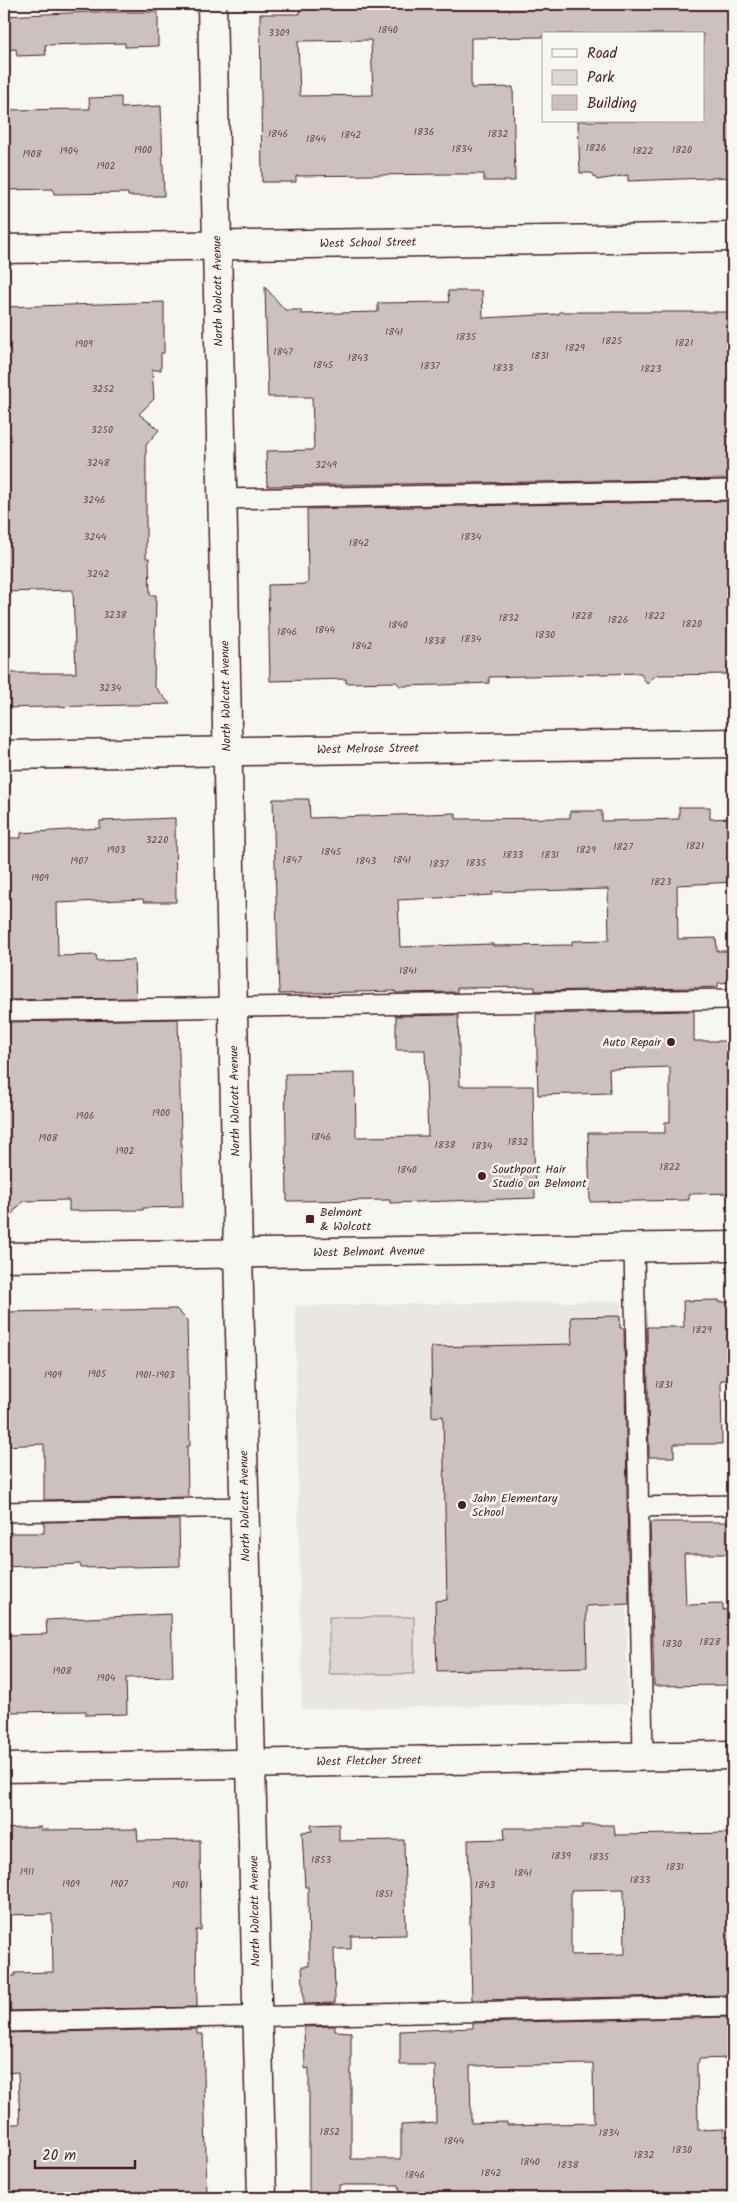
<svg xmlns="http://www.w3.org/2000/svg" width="737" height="2202" font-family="Kalam,sans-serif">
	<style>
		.built { fill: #e9e6e3 }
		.green { fill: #ddd6d5; stroke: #947a80 }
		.building { fill: #ccc1c0; stroke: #4a1f2b; fill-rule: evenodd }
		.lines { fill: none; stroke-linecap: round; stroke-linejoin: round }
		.service-casing { stroke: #4a1f2b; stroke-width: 22 }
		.minor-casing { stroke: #4a1f2b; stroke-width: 31 }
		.secondary-casing { stroke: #4a1f2b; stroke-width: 31 }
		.service { stroke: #f6f6f2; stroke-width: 19 }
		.minor { stroke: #f6f6f2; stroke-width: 28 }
		.secondary { stroke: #f6f6f2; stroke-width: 28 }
		.poi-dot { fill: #4a1f2b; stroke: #f6f6f2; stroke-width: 2 }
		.labels { text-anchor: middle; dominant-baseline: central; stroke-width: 5; stroke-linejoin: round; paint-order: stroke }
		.number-label { font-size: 10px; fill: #6a4850 }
		.street-label { font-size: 12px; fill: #4a1f2b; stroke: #f6f6f2 }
		.poi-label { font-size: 12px; fill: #4a1f2b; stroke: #f6f6f2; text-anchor: start }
	</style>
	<rect width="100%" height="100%" fill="#f6f6f2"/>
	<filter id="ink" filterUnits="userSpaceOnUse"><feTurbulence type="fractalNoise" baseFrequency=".02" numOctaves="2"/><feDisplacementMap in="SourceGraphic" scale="10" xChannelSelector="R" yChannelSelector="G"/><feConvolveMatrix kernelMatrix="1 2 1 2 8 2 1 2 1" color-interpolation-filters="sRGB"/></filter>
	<g filter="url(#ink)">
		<!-- built -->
		<polygon class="built" points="621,1301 628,1704 302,1709 295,1306"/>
		<!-- green -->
		<rect class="green" x="329" y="1617" width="85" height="57"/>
		<!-- building -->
		<g class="building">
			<path d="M370,4H405V6L731,4L733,177L628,181V175L597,180L592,173H580L578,121H703V34H543V37L471,38V88L513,87L515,181H484V174H447L296,176V182H262L260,14H300V7ZM371,40L373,95L300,96L298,41Z"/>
			<polygon points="90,12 158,12 158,46 125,47 125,43 45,45 46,55 17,56 16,49 4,50 4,16"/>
			<polygon points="121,97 121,108 161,106 164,196 128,196 128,193 54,194 53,189 4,190 4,110 90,109 89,98"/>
			<polygon points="265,287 285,310 301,310 301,314 378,312 378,303 449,302 448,291 482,291 483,318 559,314 559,312 733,312 733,479 267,486 266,451 312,450 314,447 312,397 268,397"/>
			<polygon points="164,302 164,353 161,353 161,370 152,370 154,399 139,414 159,430 146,445 146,558 149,558 150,595 156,595 154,686 170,704 4,708 4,673 76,673 73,590 4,592 4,307"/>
			<polygon points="733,501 733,674 656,675 647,684 640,673 489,677 489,683 441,685 400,686 396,682 346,683 346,679 270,681 268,585 307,584 308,582 307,509"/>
			<path d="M273,799H309L310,818L456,813V819L570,818V811H602V821L679,819V807H710V819L733,818V882L677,885L678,939L716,938L717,951H733V982L718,983V987L693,988L535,991V987L457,988V992L395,993V991L279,994ZM608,889L609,940L572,941V945L493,946V944L400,947L398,900L492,895V892Z"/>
			<polygon points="175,818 176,902 144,902 143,899 57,903 58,956 96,955 97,961 134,960 136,998 4,1000 4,838 21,838 21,833 100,828 100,821"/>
			<polygon points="694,1011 694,1041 733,1041 733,1193 689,1194 689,1200 590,1202 588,1133 665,1133 665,1122 670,1122 670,1067 609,1069 610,1093 538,1095 536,1014"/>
			<polygon points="458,1015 460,1086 533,1086 535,1198 390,1203 390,1200 287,1201 285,1074 355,1073 356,1137 428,1136 425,1050 396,1050 396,1016"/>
			<polygon points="178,1019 183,1207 143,1208 143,1210 69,1211 69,1200 23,1201 4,1223 4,1022"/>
			<polygon points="719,1300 719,1302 733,1302 733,1380 721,1380 722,1444 674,1444 674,1457 649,1457 647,1327 684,1327 683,1301"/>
			<polygon points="176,1309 187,1320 190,1446 187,1446 188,1497 44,1500 44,1444 4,1446 4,1312"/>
			<polygon points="620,1316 620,1328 624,1328 629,1604 586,1606 587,1667 437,1671 435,1601 447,1600 443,1416 432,1417 431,1347 572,1344 571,1317"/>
			<polygon points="179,1520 180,1566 81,1568 80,1564 4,1567 4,1533 44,1533 44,1522"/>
			<polygon points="650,1522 733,1522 733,1554 684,1554 686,1605 723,1604 723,1610 733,1609 733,1685 654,1686"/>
			<polygon points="171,1614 173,1677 126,1678 127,1714 86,1715 86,1711 7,1712 5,1635 47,1634 46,1620"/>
			<polygon points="339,1824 339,1841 404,1840 406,1935 351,1936 351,1949 334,1949 335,2003 304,2004 302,1966 309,1966 308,1887 305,1887 302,1832 312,1831 311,1825"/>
			<path d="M582,1825H614L615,1835L733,1833V1971L730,1995L472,2000L468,1840L505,1839L504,1828H582ZM624,1889L625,1954L571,1955V1890Z"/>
			<polygon points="41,1827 41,1830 137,1829 138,1841 200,1840 201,1930 196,1930 197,2007 4,2011 4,1976 15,1976 15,1973 53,1972 52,1914 4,1915 4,1829"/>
			<path d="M730,2017L731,2058L699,2059V2062L697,2063L698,2130L724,2129V2136H733V2198L629,2197V2191L572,2193V2198H494L490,2195L430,2194L418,2197L412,2193L400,2192L399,2185H339V2198H309V2068L305,2069L304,2027L335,2026V2031L351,2032V2159H401V2125L436,2123L435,2065H400V2031L473,2028V2023ZM593,2064L594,2123L507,2125V2122L471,2123L470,2066Z"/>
			<polygon points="197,2029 197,2034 203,2034 207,2198 4,2198 4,2124 20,2124 18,2072 4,2073 4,2033"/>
		</g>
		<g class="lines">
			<!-- service casing -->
			<g class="service-casing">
				<g id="service">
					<polyline points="222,499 733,490"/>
					<polyline points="4,1011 733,999"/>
					<polyline points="634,1247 643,1756"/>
					<polyline points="638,1507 733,1505"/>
					<polyline points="4,1512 245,1507"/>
					<polyline points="4,2022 733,2006"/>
				</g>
			</g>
			<!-- minor casing -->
			<g class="minor-casing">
				<g id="minor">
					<polyline points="212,4 238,1253 262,2198"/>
					<polyline points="4,249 733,237"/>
					<polyline points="4,755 733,743"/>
					<polyline points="4,1768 733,1755"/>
				</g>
			</g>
			<!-- secondary casing -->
			<g class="secondary-casing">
				<polyline id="secondary" points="4,1257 733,1246"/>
			</g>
			<!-- service -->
			<use href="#service" class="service"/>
			<!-- minor -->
			<use href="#minor" class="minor"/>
			<!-- secondary -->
			<use href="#secondary" class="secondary"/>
		</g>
	</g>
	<!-- markers -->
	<g class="poi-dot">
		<circle cx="671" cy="1042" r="5"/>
		<circle cx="482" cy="1176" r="5"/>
		<rect x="305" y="1214" width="10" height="10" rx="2.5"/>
		<circle cx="462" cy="1505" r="5"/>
	</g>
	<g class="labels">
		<!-- number labels -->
		<g class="number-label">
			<text x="388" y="30">1840</text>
			<text x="279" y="33">3309</text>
			<text x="424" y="132">1836</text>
			<text x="278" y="134">1846</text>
			<text x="498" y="134">1832</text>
			<text x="351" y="135">1842</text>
			<text x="316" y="139">1844</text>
			<text x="596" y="148">1826</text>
			<text x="462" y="149">1834</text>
			<text x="143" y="150">1900</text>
			<text x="682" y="150">1820</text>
			<text x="69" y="151">1904</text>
			<text x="643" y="151">1822</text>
			<text x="32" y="154">1908</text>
			<text x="106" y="166">1902</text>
			<text x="394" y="332">1841</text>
			<text x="466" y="337">1835</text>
			<text x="612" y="341">1825</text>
			<text x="684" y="343">1821</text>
			<text x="84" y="344">1909</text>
			<text x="575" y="348">1829</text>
			<text x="283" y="352">1847</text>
			<text x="540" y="356">1831</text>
			<text x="358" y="358">1843</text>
			<text x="323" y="365">1845</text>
			<text x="430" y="366">1837</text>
			<text x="503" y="368">1833</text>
			<text x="651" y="369">1823</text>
			<text x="103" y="389">3252</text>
			<text x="102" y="430">3250</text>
			<text x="98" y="463">3248</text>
			<text x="326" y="465">3249</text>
			<text x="94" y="500">3246</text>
			<text x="95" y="537">3244</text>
			<text x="471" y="537">1834</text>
			<text x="359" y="543">1842</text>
			<text x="98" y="574">3242</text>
			<text x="115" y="615">3238</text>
			<text x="582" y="616">1828</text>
			<text x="655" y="616">1822</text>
			<text x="509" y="618">1832</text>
			<text x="618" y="620">1826</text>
			<text x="692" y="624">1820</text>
			<text x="398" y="625">1840</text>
			<text x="325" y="630">1844</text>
			<text x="287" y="632">1846</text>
			<text x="545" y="635">1830</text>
			<text x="471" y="639">1834</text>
			<text x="435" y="641">1838</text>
			<text x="362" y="646">1842</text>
			<text x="110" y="688">3234</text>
			<text x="157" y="840">3220</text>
			<text x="695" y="846">1821</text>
			<text x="623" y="847">1827</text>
			<text x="116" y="850">1903</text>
			<text x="586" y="850">1829</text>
			<text x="331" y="852">1845</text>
			<text x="513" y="855">1833</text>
			<text x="550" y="855">1831</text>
			<text x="292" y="860">1847</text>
			<text x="402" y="860">1841</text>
			<text x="79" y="861">1907</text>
			<text x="366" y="861">1843</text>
			<text x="476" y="863">1835</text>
			<text x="439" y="864">1837</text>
			<text x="40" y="878">1909</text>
			<text x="661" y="882">1823</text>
			<text x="408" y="971">1841</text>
			<text x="161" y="1113">1900</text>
			<text x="85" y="1116">1906</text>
			<text x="321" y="1137">1846</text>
			<text x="48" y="1138">1908</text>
			<text x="518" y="1142">1832</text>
			<text x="445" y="1145">1838</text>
			<text x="482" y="1146">1834</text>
			<text x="125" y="1151">1902</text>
			<text x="670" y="1167">1822</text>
			<text x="407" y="1170">1840</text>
			<text x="702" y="1330">1829</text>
			<text x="97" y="1374">1905</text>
			<text x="53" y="1375">1909</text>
			<text x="155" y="1375">1901-1903</text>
			<text x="664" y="1385">1831</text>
			<text x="710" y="1642">1828</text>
			<text x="672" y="1644">1830</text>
			<text x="62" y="1671">1908</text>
			<text x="106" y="1678">1904</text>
			<text x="561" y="1856">1839</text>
			<text x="599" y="1857">1835</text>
			<text x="321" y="1860">1853</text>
			<text x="675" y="1867">1831</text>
			<text x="27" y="1872">1911</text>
			<text x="523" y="1873">1841</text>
			<text x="640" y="1880">1833</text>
			<text x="71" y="1884">1909</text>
			<text x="119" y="1884">1907</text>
			<text x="180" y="1885">1901</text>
			<text x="485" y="1885">1843</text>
			<text x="384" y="1894">1851</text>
			<text x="330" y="2132">1852</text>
			<text x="609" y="2133">1834</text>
			<text x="454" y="2141">1844</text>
			<text x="682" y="2150">1830</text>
			<text x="644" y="2155">1832</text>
			<text x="530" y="2162">1840</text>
			<text x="568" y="2165">1838</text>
			<text x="491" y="2173">1842</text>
			<text x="415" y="2175">1846</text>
		</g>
		<!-- street labels -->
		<g class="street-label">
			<text transform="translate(368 243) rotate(-1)">West School Street</text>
			<text transform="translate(218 291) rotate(-91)">North Wolcott Avenue</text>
			<text transform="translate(226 696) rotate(-91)">North Wolcott Avenue</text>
			<text transform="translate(368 749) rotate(-1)">West Melrose Street</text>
			<text transform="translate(235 1101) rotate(-91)">North Wolcott Avenue</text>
			<text transform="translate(369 1252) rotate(-1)">West Belmont Avenue</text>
			<text transform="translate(245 1506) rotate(-91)">North Wolcott Avenue</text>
			<text transform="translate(369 1761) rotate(-1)">West Fletcher Street</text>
			<text transform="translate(255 1911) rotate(-91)">North Wolcott Avenue</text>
		</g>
		<!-- poi labels -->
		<g class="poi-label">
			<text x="661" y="1042" text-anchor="end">Auto Repair</text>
			<text x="492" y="1169">Southport Hair<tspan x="492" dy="14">Studio on Belmont</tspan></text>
			<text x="320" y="1212">Belmont<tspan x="320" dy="14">&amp; Wolcott</tspan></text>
			<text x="472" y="1498">Jahn Elementary<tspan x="472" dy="14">School</tspan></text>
		</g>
	</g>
	<!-- margin -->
	<rect width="737" height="2202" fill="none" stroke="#f6f6f2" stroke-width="20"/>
	<rect x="10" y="10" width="717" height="2182" fill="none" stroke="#4a1f2b" stroke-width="2" filter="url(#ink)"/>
	<!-- legend -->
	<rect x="542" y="32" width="162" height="90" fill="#f6f6f2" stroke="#b1a0a2"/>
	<rect x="552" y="49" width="25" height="8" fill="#f6f6f2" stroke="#b1a0a2"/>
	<text x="587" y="58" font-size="15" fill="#4a1f2b">Road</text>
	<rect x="552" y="70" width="25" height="15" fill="#ddd6d5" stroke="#b1a0a2"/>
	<text x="587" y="82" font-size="15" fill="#4a1f2b">Park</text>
	<rect x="552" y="95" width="25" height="15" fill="#ccc1c0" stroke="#b1a0a2"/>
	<text x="587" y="108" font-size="15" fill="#4a1f2b">Building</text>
	<!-- scale -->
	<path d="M35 2160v8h100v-8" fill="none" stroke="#4a1f2b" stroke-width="2.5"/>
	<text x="42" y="2160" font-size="15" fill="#4a1f2b" stroke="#f6f6f2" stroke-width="4" paint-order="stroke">20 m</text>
</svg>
